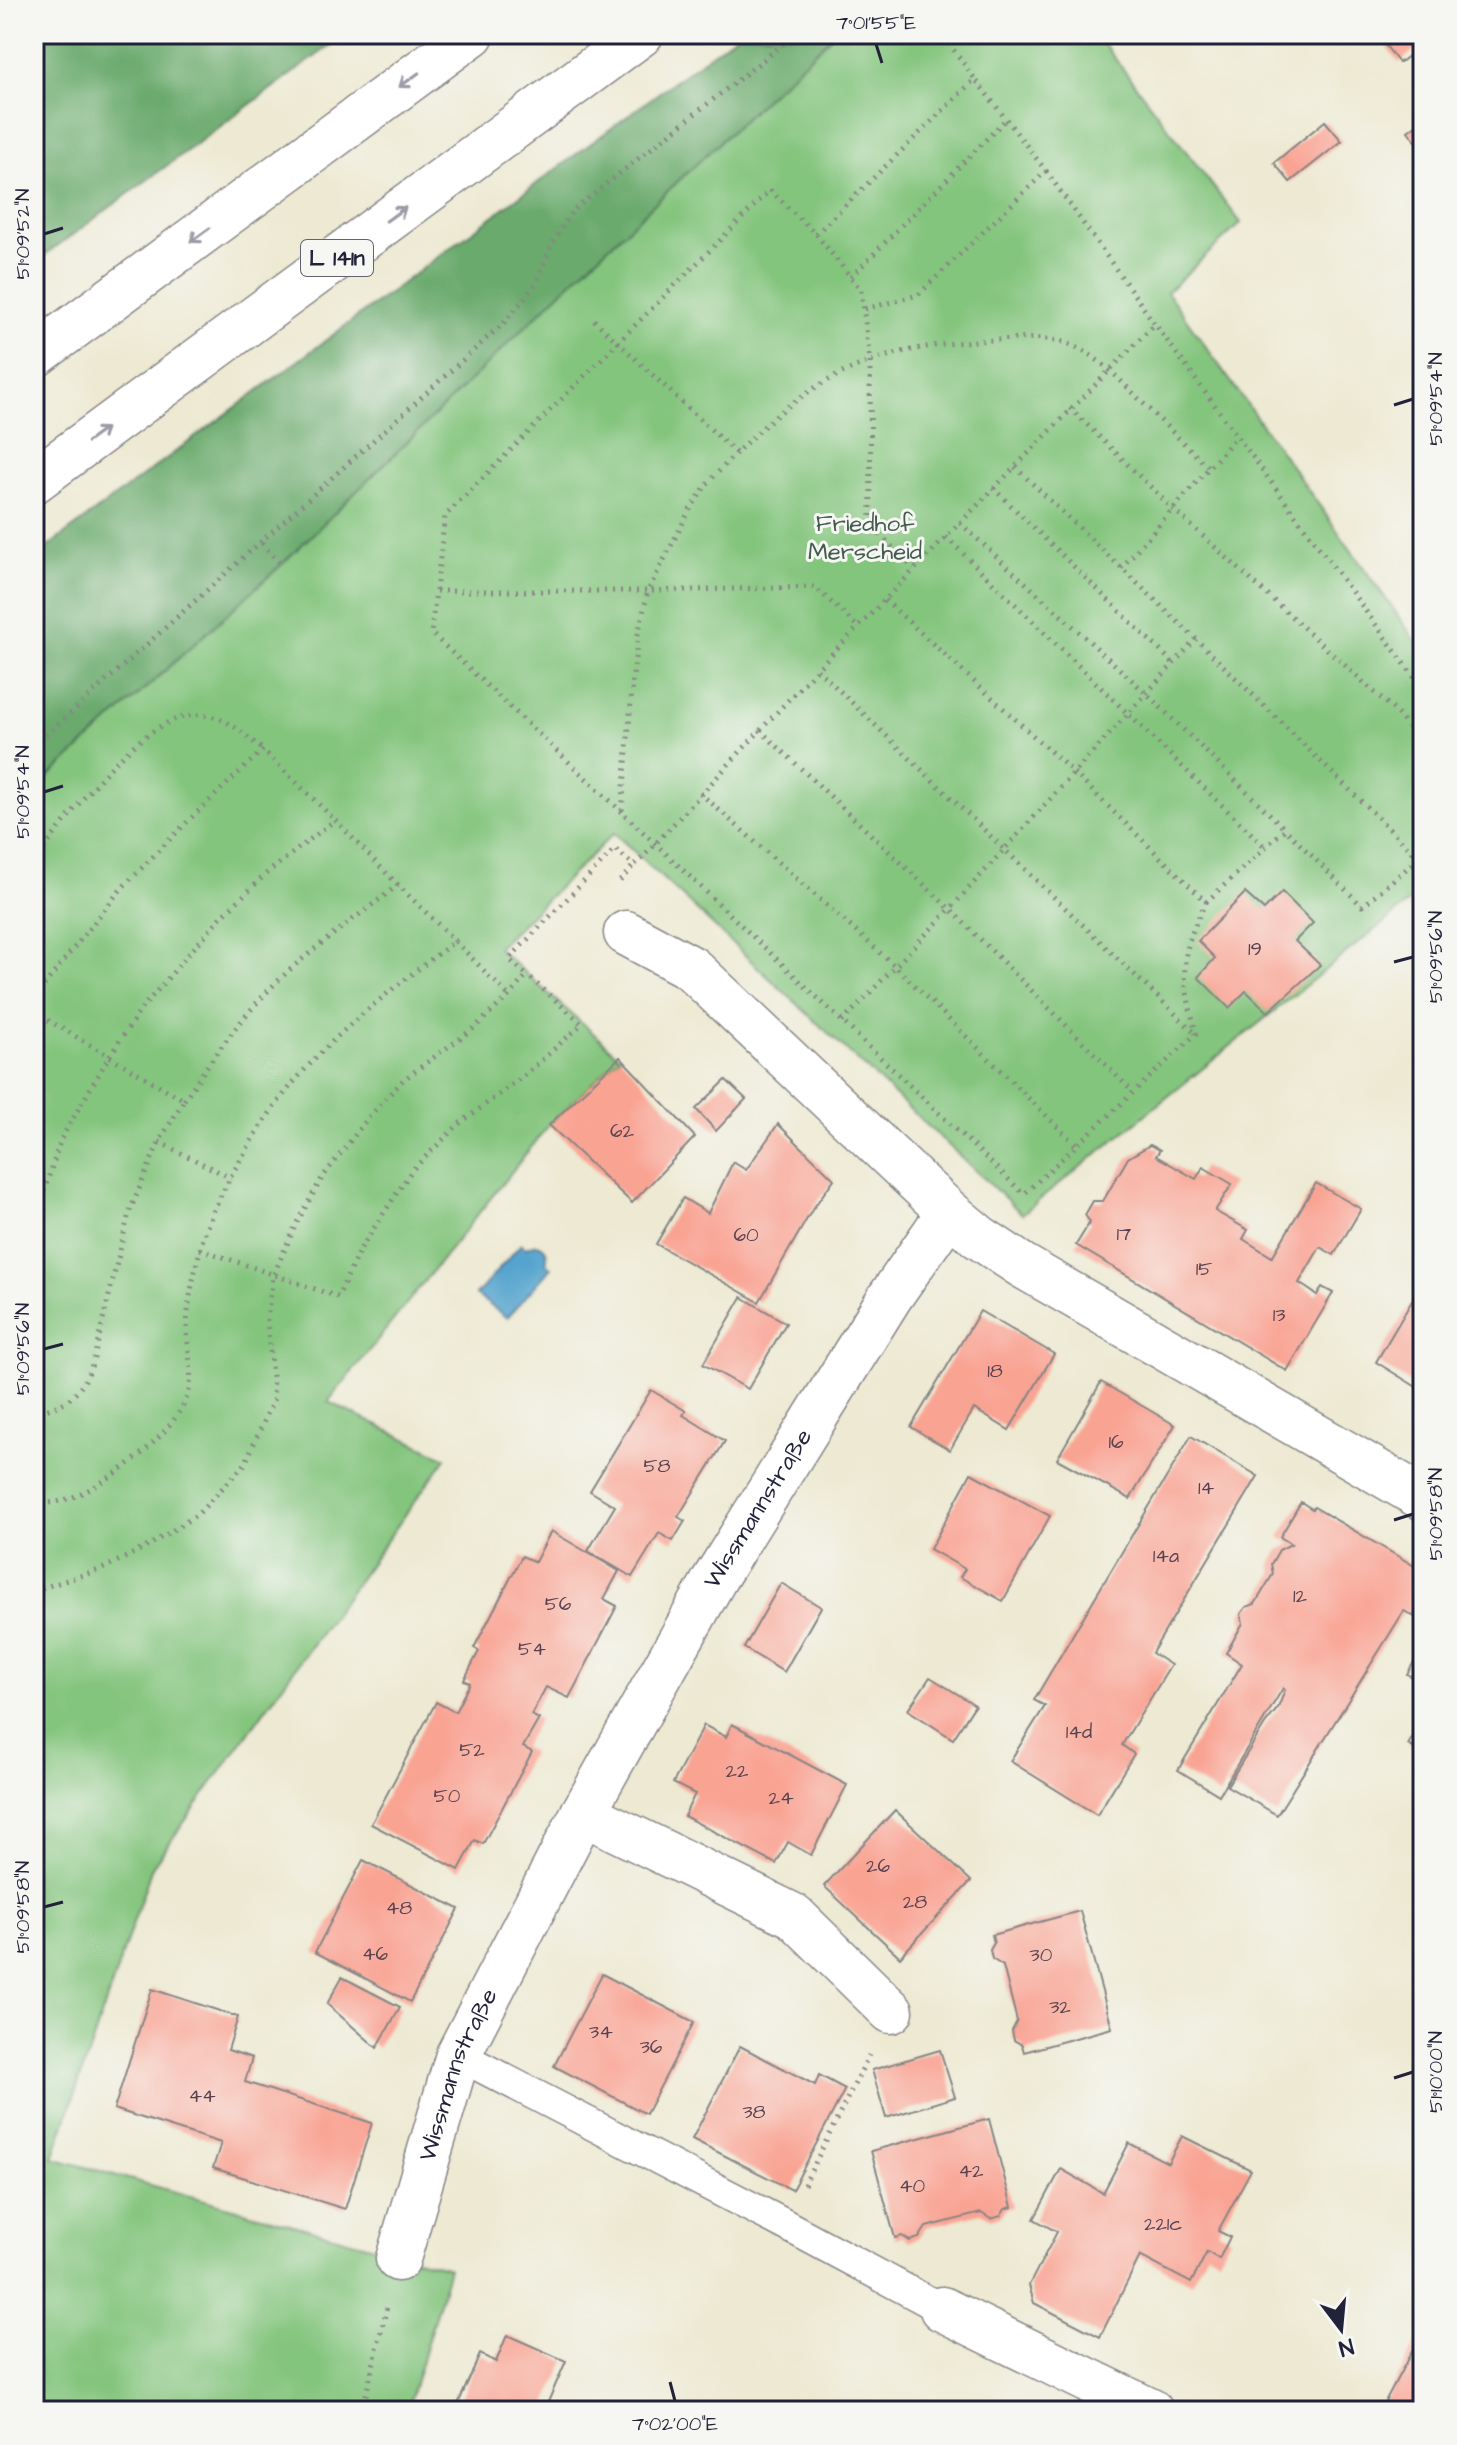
<svg xmlns="http://www.w3.org/2000/svg" width="1457" height="2445" font-family="'Architects Daughter',sans-serif">
	<style>
		.green { fill: #84c57e; stroke: #53745c; stroke-width: 2 }
		.forest { fill: #6baa6d; stroke: #466654; stroke-width: 2 }
		.water { fill: #53a3cd; stroke: #3a6284; stroke-width: 2 }
		.building { fill: #f9a393 }
		.lines { fill: none; stroke-linecap: round; stroke-linejoin: round }
		.service-casing { stroke: #888686; stroke-width: 33 }
		.minor-casing { stroke: #888686; stroke-width: 47 }
		.trunk-casing { stroke: #888686; stroke-width: 47 }
		.path { stroke: #888686; stroke-width: 5; stroke-dasharray: 2 6; stroke-linecap: butt }
		.service { stroke: #fff; stroke-width: 30 }
		.minor { stroke: #fff; stroke-width: 44 }
		.trunk { stroke: #fff; stroke-width: 44 }
		.oneway { stroke: #9c9ca7 }
		.ticks { fill: none; stroke: #22223b; stroke-width: 3 }
		.labels { text-anchor: middle; dominant-baseline: central; stroke-width: 6; stroke-linejoin: round; paint-order: stroke }
		.number-label { font-size: 20px; fill: #584251 }
		.shield { fill: #f6f6f2; stroke: #626272; stroke-width: 2 }
		.shield-label { font-size: 22px; font-weight: bold; fill: #22223b }
		.park-label { font-size: 24px; fill: #445b52; stroke: #f6f6f2 }
		.street-label { font-size: 24px; fill: #22223b; stroke: #f6f6f2 }
		.neatline { fill: none; stroke: #22223b; stroke-width: 3 }
		.ticks-label { font-size: 20px; text-anchor: middle; fill: #22223b }
	</style>
	<rect width="100%" height="100%" fill="#f6f6f2"/>
	<filter id="ink" filterUnits="userSpaceOnUse"><feTurbulence type="fractalNoise" baseFrequency=".0125" numOctaves="2"/><feDisplacementMap in="SourceGraphic" scale="16" xChannelSelector="R" yChannelSelector="G"/><feConvolveMatrix kernelMatrix="1 2 1 2 8 2 1 2 1" color-interpolation-filters="sRGB"/></filter>
	<filter id="wash" filterUnits="userSpaceOnUse"><feTurbulence type="fractalNoise" baseFrequency=".006" numOctaves="4" result="noise"/><feDisplacementMap in="SourceGraphic" scale="32" xChannelSelector="R" yChannelSelector="G"/><feGaussianBlur stdDeviation="1.8" result="paint"/><feColorMatrix in="noise" values="0 0 0 0 0 0 0 0 0 0 0 0 0 0 0 0 0 1.4 0 .05"/><feComposite in="paint" operator="in"/></filter>
	<g filter="url(#wash)">
		<rect width="100%" height="100%" fill="#ede9d2"/>
		<!-- green -->
		<polygon class="green" points="834,34 1096,34 1241,223 1167,292 1423,651 1423,891 1022,1214 614,833 497,948 620,1057 549,1125 328,1402 446,1458 152,1867 53,2158 449,2268 407,2411 34,2411 34,790 281,565 567,286"/>
		<!-- forest -->
		<g class="forest">
			<polygon points="34,34 346,34 34,263"/>
			<polygon points="738,34 834,34 567,286 281,565 34,790 34,557"/>
		</g>
		<!-- water -->
		<path class="water" d="M521,1244L525,1248L537,1244C546,1246 549,1254 546,1263L551,1268L507,1318L476,1295Z"/>
		<g id="blocks">
			<!-- building -->
			<g class="building">
				<polygon points="1377,34 1423,34 1423,50 1420,46 1399,63"/>
				<polygon points="1423,120 1423,151 1408,131"/>
				<polygon points="1325,121 1342,141 1290,182 1274,163"/>
				<polygon points="1282,892 1313,923 1295,941 1320,965 1268,1012 1246,991 1229,1008 1198,977 1215,958 1198,941 1245,893 1264,910"/>
				<polygon points="620,1057 695,1137 632,1203 549,1125"/>
				<polygon points="726,1080 746,1099 716,1131 696,1109"/>
				<polygon points="778,1124 834,1179 812,1210 759,1302 656,1244 683,1198 708,1213 733,1162 746,1170"/>
				<polygon points="1150,1145 1160,1150 1156,1156 1196,1179 1203,1167 1232,1184 1215,1211 1248,1230 1243,1239 1272,1257 1316,1183 1361,1209 1334,1255 1320,1247 1299,1283 1317,1295 1322,1287 1333,1293 1287,1371 1076,1245 1090,1222 1085,1215 1093,1201 1103,1201 1128,1158"/>
				<polygon points="1423,1282 1423,1391 1376,1362"/>
				<polygon points="742,1297 786,1323 748,1389 703,1364"/>
				<polygon points="980,1311 1054,1354 1009,1430 974,1409 950,1450 911,1427"/>
				<polygon points="1101,1382 1175,1425 1130,1499 1057,1459"/>
				<polygon points="651,1390 686,1411 683,1415 725,1441 678,1517 685,1521 673,1541 659,1533 632,1577 588,1551 615,1506 590,1491"/>
				<polygon points="1191,1436 1258,1476 1152,1653 1171,1665 1122,1745 1134,1754 1097,1815 1010,1761 1045,1706 1034,1700"/>
				<polygon points="971,1473 1050,1516 1003,1601 960,1577 965,1569 930,1549"/>
				<polygon points="1301,1502 1312,1509 1314,1507 1423,1571 1423,1638 1415,1633 1422,1621 1404,1611 1277,1815 1227,1786 1265,1724 1278,1708 1285,1690 1283,1688 1219,1795 1178,1770 1242,1664 1226,1653 1243,1623 1241,1614 1246,1607 1255,1604 1273,1574 1271,1564 1279,1550 1291,1544 1280,1537"/>
				<polygon points="551,1531 619,1571 604,1599 617,1606 569,1698 546,1687 531,1715 539,1719 523,1747 532,1752 483,1844 475,1840 459,1870 371,1824 436,1702 455,1712 470,1683 464,1680 479,1651 474,1648 522,1556 535,1562"/>
				<polygon points="781,1583 821,1607 784,1672 744,1648"/>
				<polygon points="1423,1646 1423,1683 1407,1674"/>
				<polygon points="930,1677 975,1705 953,1739 908,1710"/>
				<polygon points="1423,1719 1423,1753 1408,1745"/>
				<polygon points="732,1724 847,1785 811,1855 788,1842 776,1864 684,1816 695,1794 673,1783 704,1725 726,1737"/>
				<polygon points="895,1810 971,1881 900,1957 824,1886"/>
				<polygon points="363,1860 459,1909 410,2002 315,1952"/>
				<polygon points="1080,1911 1112,2028 1024,2052 1022,2045 1014,2040 1012,2031 1017,2021 1003,1966 992,1959 990,1950 994,1943 992,1935"/>
				<polygon points="602,1974 694,2022 646,2114 554,2066"/>
				<polygon points="342,1977 400,2007 377,2048 327,2004"/>
				<polygon points="152,1989 238,2017 228,2050 252,2058 245,2082 372,2123 345,2209 213,2168 221,2143 114,2109"/>
				<polygon points="740,2046 815,2085 819,2075 845,2089 792,2190 692,2139"/>
				<polygon points="940,2050 955,2097 886,2118 872,2070"/>
				<polygon points="989,2119 1012,2207 1005,2209 1001,2216 991,2219 981,2213 926,2227 919,2238 910,2241 902,2236 895,2238 871,2151"/>
				<polygon points="1182,2136 1251,2170 1218,2231 1230,2237 1219,2259 1207,2252 1191,2283 1140,2256 1100,2337 1034,2303 1029,2285 1057,2232 1034,2219 1061,2169 1103,2193 1129,2143 1168,2163"/>
				<polygon points="1423,2330 1423,2411 1380,2411"/>
				<polygon points="507,2335 566,2361 544,2411 455,2411 480,2354 496,2362"/>
			</g>
		</g>
	</g>
	<g filter="url(#ink)">
		<use href="#blocks" fill-opacity="0" stroke="#888686" stroke-width="2"/>
		<g class="lines">
			<!-- service casing -->
			<g class="service-casing">
				<polyline id="service" points="458,2055 784,2224 942,2309"/>
			</g>
			<!-- minor casing -->
			<g class="minor-casing">
				<g id="minor">
					<polyline points="626,933 691,968 949,1212 979,1237 1021,1265 1423,1498"/>
					<polyline points="583,1813 794,1916 891,2011"/>
					<path id="s1" d="M398,2259L458,2055L583,1813L714,1580L890,1297L949,1212"/>
					<polyline points="942,2309 1151,2411"/>
				</g>
			</g>
			<!-- trunk casing -->
			<g class="trunk-casing">
				<g id="trunk">
					<polyline points="34,356 472,34"/>
					<polyline points="34,481 641,34"/>
				</g>
			</g>
			<!-- path -->
			<g class="path">
				<polyline points="1046,171 1155,324 1423,689"/>
				<polyline points="816,234 975,79 942,34"/>
				<polyline points="851,277 1006,119"/>
				<polyline points="865,309 918,295 1046,171 975,79"/>
				<path d="M594,320L736,453C815,372 883,345 996,340C1021,339 1050,335 1074,346C1099,357 1120,380 1139,399C1162,422 1186,445 1209,468"/>
				<polyline points="1070,408 1172,508 1394,710 1423,745"/>
				<polyline points="736,453 707,484 689,511 648,591 638,635 633,676 622,812 1024,1194"/>
				<polyline points="1015,467 1196,639 1419,858"/>
				<polyline points="993,488 1174,664"/>
				<polyline points="960,523 1147,694 1285,829"/>
				<polyline points="946,537 1266,848"/>
				<polyline points="262,543 281,565"/>
				<polyline points="1121,568 1237,436"/>
				<polyline points="436,591 648,591 815,587 859,628"/>
				<path d="M885,600L1073,772L1206,902C1177,958 1182,974 1196,1034L1023,1195"/>
				<polyline points="817,669 1194,1032"/>
				<polyline points="760,730 950,909 1133,1092"/>
				<polyline points="34,746 506,321 536,284 552,244 572,211 796,34"/>
				<polyline points="700,793 895,966 1077,1146"/>
				<polyline points="622,812 431,633 445,516 770,190 816,234 861,290 870,360 871,525 914,569"/>
				<path d="M34,861C70,817 139,713 200,715C227,716 244,734 263,750"/>
				<polyline points="620,881 634,865"/>
				<polyline points="1206,902 1285,829 1362,906 1423,855"/>
				<polyline points="34,998 121,889 191,818 263,750 335,820"/>
				<path d="M34,1012L184,1100L159,1142L129,1213L93,1362C81,1395 68,1405 34,1413"/>
				<polyline points="842,1022 950,909 1196,639"/>
				<path d="M184,1100C213,1057 243,1014 281,978C317,944 359,916 398,885L455,941"/>
				<polyline points="159,1142 231,1178"/>
				<polyline points="34,1222 61,1139 110,1055 142,1008 220,918 267,873 335,820 398,885"/>
				<polyline points="200,1249 338,1297 359,1251 412,1170 459,1124 525,1075 582,1024 527,975"/>
				<path d="M34,1504C44,1503 55,1503 64,1500C105,1488 183,1430 190,1386C192,1367 188,1350 187,1331C187,1305 193,1279 199,1254C208,1214 232,1173 253,1139C303,1055 379,999 455,941L509,996"/>
				<polyline points="34,1588 39,1589 102,1569 148,1546 198,1514 245,1464 274,1398 267,1320 273,1276 296,1224 322,1178 368,1118 403,1080 474,1028 509,996 527,975 509,959 615,849 634,865 642,858 817,669 1155,324"/>
				<polyline points="804,2185 869,2055"/>
				<polyline points="362,2411 387,2307"/>
			</g>
			<!-- service -->
			<use href="#service" class="service"/>
			<!-- minor -->
			<use href="#minor" class="minor"/>
			<!-- trunk -->
			<use href="#trunk" class="trunk"/>
		</g>
		<!-- one-way arrows -->
		<defs><path id="oneway-shaft" d="M-6 0H5M1.5-3L5.5 0L1.5 3" fill="none" stroke-width="1.6" stroke-linecap="round" stroke-linejoin="round" transform="scale(2)"/></defs>
		<g class="oneway">
			<use href="#oneway-shaft" transform="translate(409 80) rotate(144)"/>
			<use href="#oneway-shaft" transform="translate(396 214) rotate(-36)"/>
			<use href="#oneway-shaft" transform="translate(200 235) rotate(144)"/>
			<use href="#oneway-shaft" transform="translate(97 435) rotate(-36)"/>
		</g>
	</g>
	<!-- ticks -->
	<path class="ticks" d="M876,44L882,63M44,234L63,228M1394,405L1413,399M44,792L63,786M1394,962L1413,957M44,1349L63,1344M1394,1520L1413,1514M44,1907L63,1902M1394,2078L1413,2072M670,2382L675,2401"/>
	<g class="labels">
		<!-- number labels -->
		<g class="number-label">
			<text x="1255" y="949">19</text>
			<text x="622" y="1131">62</text>
			<text x="1124" y="1234">17</text>
			<text x="746" y="1235">60</text>
			<text x="1204" y="1269">15</text>
			<text x="1279" y="1315">13</text>
			<text x="995" y="1371">18</text>
			<text x="1116" y="1442">16</text>
			<text x="657" y="1466">58</text>
			<text x="1206" y="1488">14</text>
			<text x="1166" y="1556">14a</text>
			<text x="1300" y="1596">12</text>
			<text x="558" y="1604">56</text>
			<text x="532" y="1649">54</text>
			<text x="1079" y="1732">14d</text>
			<text x="472" y="1750">52</text>
			<text x="737" y="1771">22</text>
			<text x="447" y="1796">50</text>
			<text x="781" y="1798">24</text>
			<text x="878" y="1866">26</text>
			<text x="915" y="1902">28</text>
			<text x="399" y="1908">48</text>
			<text x="375" y="1954">46</text>
			<text x="1041" y="1955">30</text>
			<text x="1060" y="2007">32</text>
			<text x="601" y="2032">34</text>
			<text x="651" y="2047">36</text>
			<text x="202" y="2096">44</text>
			<text x="754" y="2112">38</text>
			<text x="971" y="2171">42</text>
			<text x="912" y="2186">40</text>
			<text x="1163" y="2224">221c</text>
		</g>
		<!-- shield labels -->
		<rect class="shield" x="301" y="240" width="72" height="36" rx="6"/>
		<g class="shield-label">
			<text x="337" y="258">L 141n</text>
		</g>
		<!-- park labels -->
		<g class="park-label">
			<text x="865" y="524">Friedhof<tspan x="865" dy="28">Merscheid</tspan></text>
		</g>
		<!-- street labels -->
		<g class="street-label">
			<text stroke="none"><textPath href="#s1" startOffset="836">Wissmannstraße</textPath></text>
			<text stroke="none"><textPath href="#s1" startOffset="194">Wissmannstraße</textPath></text>
		</g>
	</g>
	<!-- margin -->
	<rect width="1457" height="2445" fill="none" stroke="#f6f6f2" stroke-width="88"/>
	<!-- north arrow -->
	<g transform="translate(1341 2329) rotate(164)" stroke="#f6f6f2" stroke-width="6" paint-order="stroke">
	<path d="M0-6L14 30L0 20L-14 30Z" fill="#22223b"/>
	<text y="-12" font-size="22" font-weight="bold" text-anchor="middle" fill="#22223b">N</text>
	</g>
	<rect x="44" y="44" width="1369" height="2357" class="neatline"/>
	<g class="ticks-label">
		<text x="876" y="29">7°01'55"E</text>
		<text transform="translate(22 234) rotate(-90)" y="7">51°09'52"N</text>
		<text transform="translate(1435 399) rotate(-90)" y="7">51°09'54"N</text>
		<text transform="translate(22 792) rotate(-90)" y="7">51°09'54"N</text>
		<text transform="translate(1435 957) rotate(-90)" y="7">51°09'56"N</text>
		<text transform="translate(22 1349) rotate(-90)" y="7">51°09'56"N</text>
		<text transform="translate(1435 1514) rotate(-90)" y="7">51°09'58"N</text>
		<text transform="translate(22 1907) rotate(-90)" y="7">51°09'58"N</text>
		<text transform="translate(1435 2072) rotate(-90)" y="7">51°10'00"N</text>
		<text x="675" y="2430">7°02'00"E</text>
	</g>
</svg>
